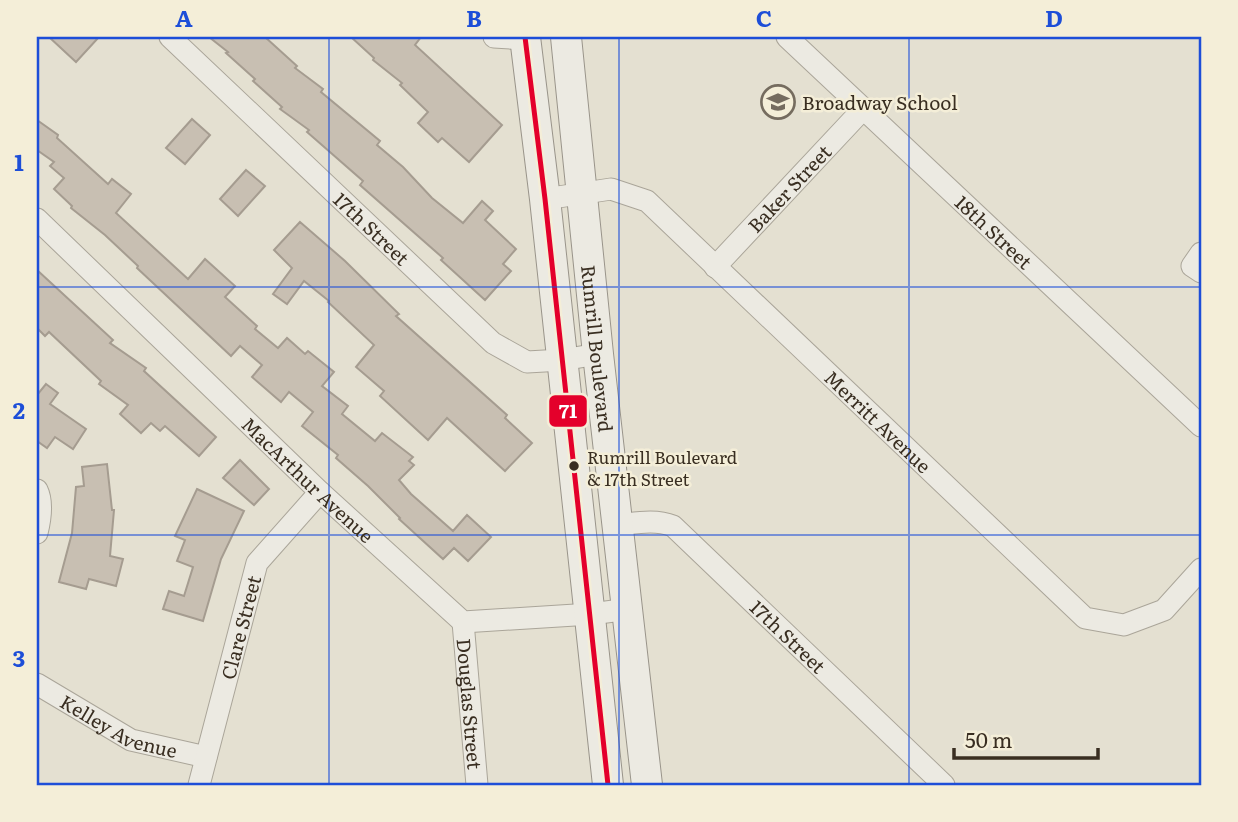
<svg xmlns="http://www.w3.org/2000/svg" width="1238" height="822" font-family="Literata,serif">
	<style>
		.building { fill: #c8bfb2; stroke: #a59c90; stroke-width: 2 }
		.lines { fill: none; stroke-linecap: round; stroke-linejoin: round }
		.minor-casing { stroke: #aaa599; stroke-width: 23 }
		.secondary-casing { stroke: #99948a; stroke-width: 32 }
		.minor { stroke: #eceae2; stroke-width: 21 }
		.secondary { stroke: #eceae2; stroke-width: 30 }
		.bus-1-casing { stroke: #f4eed8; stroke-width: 10 }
		.bus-1 { stroke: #e4002b; stroke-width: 5 }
		.grid { fill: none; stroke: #1d4ed8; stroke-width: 2; stroke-opacity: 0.55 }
		.bus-dot { fill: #392e21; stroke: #f4eed8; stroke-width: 2.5 }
		.labels { text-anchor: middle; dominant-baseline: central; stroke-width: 5; stroke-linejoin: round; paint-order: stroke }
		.bus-label { font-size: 17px; fill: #392e21; stroke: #f4eed8; text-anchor: start }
		.poi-label { font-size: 19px; fill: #392e21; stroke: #f4eed8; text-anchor: start }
		.street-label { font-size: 19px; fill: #392e21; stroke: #f4eed8 }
		.line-badge { stroke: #f4eed8; stroke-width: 2.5 }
		.badge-label { font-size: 19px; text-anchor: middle; font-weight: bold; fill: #fff }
		.neatline { fill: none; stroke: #1d4ed8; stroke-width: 2.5 }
		.grid-label { font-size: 23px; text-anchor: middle; font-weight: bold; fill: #1d4ed8 }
	</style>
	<rect width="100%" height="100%" fill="#e4e0d1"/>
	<!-- building -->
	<g class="building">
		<polygon points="49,37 99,37 76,62"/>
		<polygon points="209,37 265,37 297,66 295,68 323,89 321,92 380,141 377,145 403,167 432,198 463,223 482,201 493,211 485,220 516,249 503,264 511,271 485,300 441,260 443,258 360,185 363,181 307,132 309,130 280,109 282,107 253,81 255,79 226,53 228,52"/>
		<polygon points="351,37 421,37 415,45 502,125 469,162 442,138 438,142 418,123 428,112 400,85 402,83 373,60 374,58"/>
		<polygon points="192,119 210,135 185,164 166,148"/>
		<polygon points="37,120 58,135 57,138 108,184 112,179 131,194 116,213 188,279 205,259 235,286 225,297 257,326 255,329 278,348 287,338 305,354 308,351 334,372 322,386 348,406 342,414 375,441 382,433 413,457 409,461 414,465 399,480 411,494 453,531 467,515 491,537 468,561 454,548 443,559 399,519 400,518 368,486 336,458 338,455 302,426 313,412 289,392 281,402 252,377 262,365 240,346 231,356 137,268 138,266 105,235 71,208 72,206 54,189 64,178 50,166 54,162 37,150"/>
		<polygon points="246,170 265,186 238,216 220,199"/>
		<polygon points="300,222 345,261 399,314 396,316 507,415 505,418 532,443 505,471 447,418 428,440 380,396 384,391 356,367 374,345 328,302 329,301 304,281 287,304 273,294 292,268 274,250"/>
		<polygon points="37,270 113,340 110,343 146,368 144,371 216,437 199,456 165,426 160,431 151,423 141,433 120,414 128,405 99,384 101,381 49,332 45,336 37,328"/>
		<polygon points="46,384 58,393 50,404 86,429 73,449 55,437 47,448 37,441 37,395"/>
		<polygon points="240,460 269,489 254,505 223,478"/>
		<polygon points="107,464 112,510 114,510 110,556 123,559 116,586 89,579 86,589 59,582 72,533 76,487 84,486 82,467"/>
		<polygon points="197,489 244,511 221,559 203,621 163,609 169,591 184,596 193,567 177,561 185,540 175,536"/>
	</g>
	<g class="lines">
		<!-- minor casing -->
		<g class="minor-casing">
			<g id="minor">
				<path id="s1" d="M170,37L493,343L527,362L562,360L598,354"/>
				<polyline points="494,37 525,39"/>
				<path id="s2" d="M787,37L1201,426"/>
				<path id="s3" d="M545,199L611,189L647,201L1085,618L1124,625L1164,610L1201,569"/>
				<path id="s4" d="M37,219L320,492L463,622L591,614L629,609"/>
				<polyline points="1201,253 1192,266 1201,272"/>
				<path id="s5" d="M715,267L864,108"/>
				<path d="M37,490C43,502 40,521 37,533"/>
				<path id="s6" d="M618,525C637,523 655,519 673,526L944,785"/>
				<path id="s7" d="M463,622L477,785"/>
				<path id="s8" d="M37,684L131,740L206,757"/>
				<path id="s9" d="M199,785L257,563L320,492"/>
			</g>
		</g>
		<!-- secondary casing -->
		<g class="secondary-casing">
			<g id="secondary">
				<polyline points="525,37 545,199 608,785"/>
				<path id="s10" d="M566,37L598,354L647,785"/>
			</g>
		</g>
		<!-- minor -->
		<use href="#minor" class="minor"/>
		<!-- secondary -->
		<use href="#secondary" class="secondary"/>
		<!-- bus-1 casing -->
		<g class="bus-1-casing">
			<polyline id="bus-1" points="525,37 545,199 608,785"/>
		</g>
		<!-- bus-1 -->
		<use href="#bus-1" class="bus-1"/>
	</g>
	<!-- grid -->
	<path class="grid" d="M329,37V785M619,37V785M909,37V785M37,287H1201M37,535H1201"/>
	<!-- icons -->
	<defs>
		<g id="school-ring" transform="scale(1.75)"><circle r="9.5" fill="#f4eed8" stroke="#756c5f" stroke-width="1.5"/><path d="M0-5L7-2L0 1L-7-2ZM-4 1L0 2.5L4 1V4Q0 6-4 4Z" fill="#756c5f"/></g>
	</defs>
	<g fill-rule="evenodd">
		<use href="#school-ring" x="778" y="102"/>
	</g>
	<!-- markers -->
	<circle class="bus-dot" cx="574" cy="466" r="6"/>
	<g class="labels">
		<!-- bus labels -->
		<g class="bus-label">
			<text x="587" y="456">Rumrill Boulevard<tspan x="587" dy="22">&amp; 17th Street</tspan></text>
		</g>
		<!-- poi labels -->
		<g class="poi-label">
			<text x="802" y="102">Broadway School</text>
		</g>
		<!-- street labels -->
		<g class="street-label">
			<text stroke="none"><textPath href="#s5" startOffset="108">Baker Street</textPath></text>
			<text stroke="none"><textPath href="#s1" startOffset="278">17th Street</textPath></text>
			<text stroke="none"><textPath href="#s2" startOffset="284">18th Street</textPath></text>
			<text stroke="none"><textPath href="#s10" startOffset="313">Rumrill Boulevard</textPath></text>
			<text stroke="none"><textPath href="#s3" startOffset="424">Merritt Avenue</textPath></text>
			<text stroke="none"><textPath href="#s4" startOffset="376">MacArthur Avenue</textPath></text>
			<text stroke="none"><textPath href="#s9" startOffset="163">Clare Street</textPath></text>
			<text stroke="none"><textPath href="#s6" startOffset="215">17th Street</textPath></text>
			<text stroke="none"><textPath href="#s7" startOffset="82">Douglas Street</textPath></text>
			<text stroke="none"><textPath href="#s8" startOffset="93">Kelley Avenue</textPath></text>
		</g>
	</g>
	<rect class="line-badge" x="548" y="394" width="40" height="34" rx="7" fill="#e4002b"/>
	<g class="badge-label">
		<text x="568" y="418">71</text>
	</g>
	<!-- border -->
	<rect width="1238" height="822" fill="none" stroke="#f4eed8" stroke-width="77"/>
	<!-- scale -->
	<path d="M954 748v10h144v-10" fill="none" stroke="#392e21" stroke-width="3.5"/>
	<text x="965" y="748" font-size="21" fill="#392e21" stroke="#f4eed8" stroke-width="5" paint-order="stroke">50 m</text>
	<rect x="38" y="38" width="1162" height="746" class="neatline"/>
	<g class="grid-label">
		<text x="184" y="27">A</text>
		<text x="474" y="27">B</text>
		<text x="764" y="27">C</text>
		<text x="1054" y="27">D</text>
		<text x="19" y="171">1</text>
		<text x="19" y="419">2</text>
		<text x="19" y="667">3</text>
	</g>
</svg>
